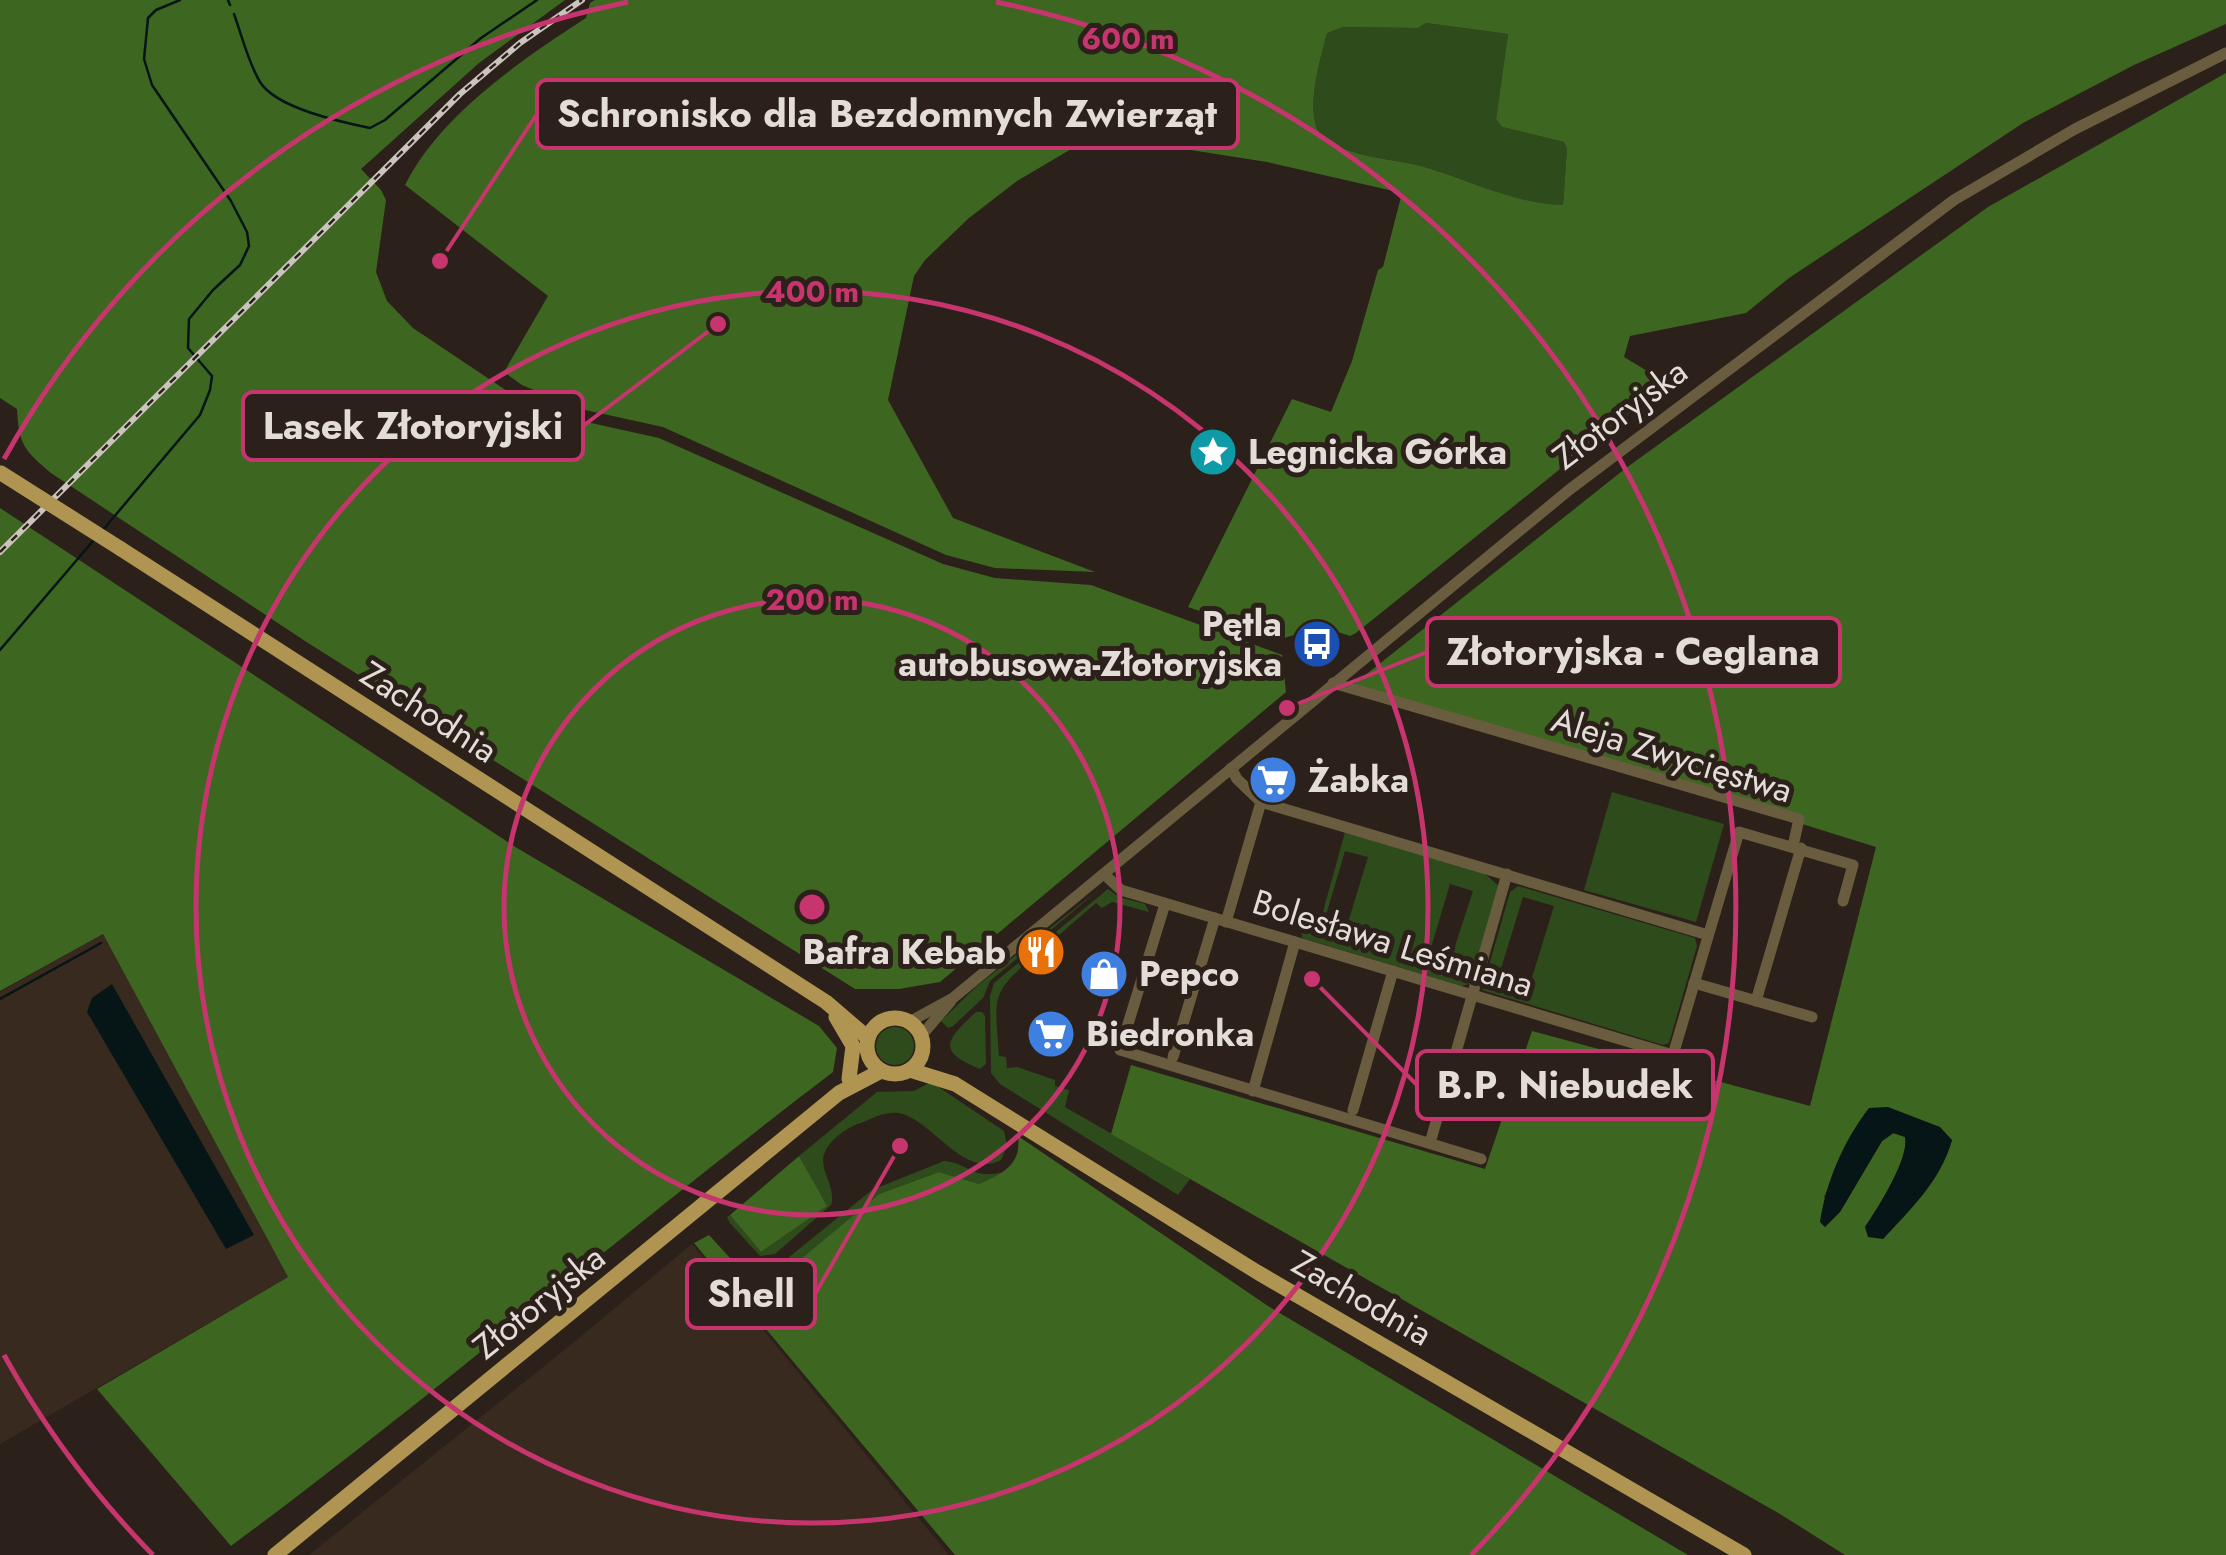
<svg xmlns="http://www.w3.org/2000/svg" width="2226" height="1555" font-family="Jost,sans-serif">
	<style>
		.built { fill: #392a1f }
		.green { fill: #2e4b1c; fill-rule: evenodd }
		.forest { fill: #3d6621; fill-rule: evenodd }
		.water { fill: #061516 }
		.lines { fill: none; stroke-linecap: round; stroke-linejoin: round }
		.stream { stroke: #061516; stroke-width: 2.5 }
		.minor { stroke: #6a5c3e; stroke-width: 11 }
		.major { stroke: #b09452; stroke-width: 15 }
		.rail-casing { stroke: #cbc3be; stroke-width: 6 }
		.rail { stroke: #2c211a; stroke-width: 2.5; stroke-dasharray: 8; stroke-linecap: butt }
		.major-bridge { stroke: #b09452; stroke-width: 15 }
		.ring { fill: none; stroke: #c7356e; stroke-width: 5 }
		.labels { text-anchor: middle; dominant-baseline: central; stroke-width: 10; stroke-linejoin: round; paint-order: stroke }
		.street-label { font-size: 35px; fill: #e3dcd7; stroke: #2c211a }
		.poi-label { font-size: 35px; font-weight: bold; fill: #e3dcd7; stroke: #2c211a; text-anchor: start }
		.centre { fill: #c7356e; stroke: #2c211a; stroke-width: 5 }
		.ring-label { font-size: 30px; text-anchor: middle; font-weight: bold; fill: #c7356e; stroke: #2c211a; stroke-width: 10; stroke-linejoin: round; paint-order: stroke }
		.leader { fill: none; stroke: #c7356e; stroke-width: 4 }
		.callout-dot { fill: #c7356e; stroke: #2c211a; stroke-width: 4 }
		.callout { fill: #2c211a; stroke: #c7356e; stroke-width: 4 }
		.callout-label { font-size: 38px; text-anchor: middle; font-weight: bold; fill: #e3dcd7 }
	</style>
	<rect width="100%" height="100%" fill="#2c211a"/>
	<!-- built -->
	<g class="built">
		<polygon points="103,934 288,1277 0,1444 0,992"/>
		<polygon points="692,1244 949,1555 309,1555 568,1347"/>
	</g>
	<!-- green -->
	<g class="green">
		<path d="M1426,23L1508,34L1496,119L1502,127L1564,142L1567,149L1563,206C1513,204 1468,179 1421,166C1394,159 1335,156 1319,132C1305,109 1321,57 1327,32L1343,27L1418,28Z"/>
		<polygon points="1612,792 1724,824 1696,922 1584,890"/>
		<path d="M1345,832L1484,873L1501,888L1474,983L1461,986L1302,938L1301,928H1309L1315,911L1318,912L1311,935L1316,937ZM1345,851L1368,857L1343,939L1321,932ZM1450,884L1473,891L1448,968L1427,961Z"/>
		<path d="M1518,886L1695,938L1697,946L1669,1043L1663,1045L1482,990L1510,892ZM1523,897L1554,906L1530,984L1499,975Z"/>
		<polygon points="1102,887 990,981 983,998 953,1026 948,1028 941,1021 977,986"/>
		<path d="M1108,889L1119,897L1145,904L1149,912L1112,902L1102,908L1096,903L1045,947L1049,953L1042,959L1037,954C989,994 995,996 999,1056L1006,1057L1007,1068L1017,1067L1055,1080V1086L1069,1090L1065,1107L1190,1179L1178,1195L1000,1084L991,1073L990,996L994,983Z"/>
		<path d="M976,1012H982L985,1016L986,1064L980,1069C935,1051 947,1039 976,1012Z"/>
		<circle cx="895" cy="1046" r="19"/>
		<path d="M931,1082L1004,1131L1007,1146L1001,1160C964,1180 933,1120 899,1113C886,1111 872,1118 861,1123C847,1127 831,1139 825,1152C817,1168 837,1187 831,1205L775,1254L760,1256L730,1223L727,1217L730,1215L761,1252L826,1206L799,1156L877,1092L914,1091Z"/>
		<path d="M944,1161C972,1164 970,1180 1005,1172L979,1184L939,1172L879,1194L779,1277L783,1262L872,1190Z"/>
	</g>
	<!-- forest -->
	<g class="forest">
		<path d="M0,0H565L479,63L361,169L381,190L386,200L376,272L387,301L413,328L507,391L573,419L659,438L943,564L995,578L1091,585L1282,655L1286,692L940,982L899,989H855L305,641L51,473C24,450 19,445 17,409L0,398Z"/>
		<path d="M595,0H2226V24L2134,65L2023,123L1789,278L1746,313L1630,336L1624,357L1667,383L1356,633L1350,636L1323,627L1280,639L1188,607L1292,399L1331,412L1352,361L1378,270L1383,267L1402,193L1267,162L1095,135L1017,181L969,218L925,260L914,276L888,400L953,518L1095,572L995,568L946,555L663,427L576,408L522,385L504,372L548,296L405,185C440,115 521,60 586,18L590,3ZM1426,23L1508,34L1496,119L1502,127L1564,142L1567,149L1563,205C1513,204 1468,179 1421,166C1394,159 1335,156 1319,132C1305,109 1321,57 1327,33L1343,27L1418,28Z"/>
		<path d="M2226,73V1555H1845L1780,1514L1111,1134L1131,1065L1485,1169L1532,1031L1810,1106L1876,847L1603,762L1349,688L1626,468L1988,207ZM1859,1122L1952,1140C1940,1182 1911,1208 1883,1239L1865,1227C1878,1208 1910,1157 1905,1137L1894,1133L1882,1141L1840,1212L1824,1197Z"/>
		<path d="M0,508L517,848L819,1026L837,1048L833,1072C629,1227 436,1394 231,1546L97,1389L288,1277L103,934L0,991Z"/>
		<path d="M1018,1136L1268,1306L1688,1555H955L694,1243L709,1235L761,1292L879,1194L939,1172L979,1184C1002,1174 1022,1165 1018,1136Z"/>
		<polygon points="799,1156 827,1206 761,1252 730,1215"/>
	</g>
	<!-- water -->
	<g class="water">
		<polygon points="112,984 254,1235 226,1249 87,1012 92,998"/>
		<path d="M1888,1107L1940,1127L1952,1140C1940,1181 1912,1208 1883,1239L1868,1237L1865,1227C1878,1208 1910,1157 1905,1137L1893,1133L1882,1141L1840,1212L1825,1227L1820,1222C1826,1182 1844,1140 1869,1108Z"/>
	</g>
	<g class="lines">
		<!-- stream -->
		<g class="stream">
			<polyline points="228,0 230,5"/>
			<path d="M234,14C242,36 248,62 260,82C276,108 341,122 370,128L385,120L481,38L537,0"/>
			<polyline points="102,531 200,415 210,390 212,376 188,348 189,319 213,290 240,265 249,246 247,232 231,201 152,85 144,59 148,18 156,10 180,0"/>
			<polyline points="0,650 93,541"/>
			<polyline points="0,999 101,943"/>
		</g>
		<!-- minor -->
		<g class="minor">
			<polyline points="1333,683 1799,819 1793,846"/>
			<polyline points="1231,768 1237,779 1261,802 1708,935"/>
			<polyline points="1104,874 1121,890 1673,1055 1739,832 1853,865 1843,901"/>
			<polyline points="1165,904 1120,1050 1481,1159"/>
			<polyline points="1226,922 1261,802"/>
			<polyline points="1694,983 1812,1017"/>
			<polyline points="1756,1001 1801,848"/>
			<polyline points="909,1022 953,998 1569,490 1954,200 2075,129 2226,53"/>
			<polyline points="921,1036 951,1001"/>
			<polyline points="1173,1057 1215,918"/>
			<polyline points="1253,1091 1295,942"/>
			<polyline points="1353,1110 1393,971"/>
			<polyline points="1430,1143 1507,874"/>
		</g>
		<!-- major -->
		<g class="major">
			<polyline points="121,549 826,1002 868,1038"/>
			<polyline points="836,1017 853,1046 849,1079"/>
			<circle cx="895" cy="1046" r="28"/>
			<polyline points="910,1070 955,1084 1257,1272 1744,1555"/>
			<polyline points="275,1555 839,1093 881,1071"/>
		</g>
		<!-- rail casing -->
		<g class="rail-casing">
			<polyline id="rail" points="0,552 460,94 520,43 582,0"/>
		</g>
		<!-- rail -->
		<use href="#rail" class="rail"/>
		<!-- major-bridge -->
		<polyline class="major-bridge" points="1,473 121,549"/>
	</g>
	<!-- distance rings -->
	<g class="ring">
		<circle cx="812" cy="907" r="308"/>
		<circle cx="812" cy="907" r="616"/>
		<path d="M153 1555A924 924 0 0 1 4 1355M4 459A924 924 0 0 1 628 2M996 2A924 924 0 0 1 1471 1555"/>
	</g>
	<!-- icons -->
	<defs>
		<g id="sight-disc" transform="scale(2.5)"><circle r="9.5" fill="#0f9aa8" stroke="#2c211a"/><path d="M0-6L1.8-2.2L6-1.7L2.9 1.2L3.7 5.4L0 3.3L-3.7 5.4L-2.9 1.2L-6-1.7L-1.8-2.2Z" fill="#fff"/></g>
		<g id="bus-disc" transform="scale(2.5)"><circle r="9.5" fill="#1a4fb4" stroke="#2c211a"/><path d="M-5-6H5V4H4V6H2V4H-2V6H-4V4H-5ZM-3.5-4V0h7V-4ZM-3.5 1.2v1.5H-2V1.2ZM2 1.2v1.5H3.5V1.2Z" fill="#fff"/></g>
		<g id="supermarket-disc" transform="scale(2.5)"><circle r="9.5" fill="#3f7fe0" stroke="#2c211a"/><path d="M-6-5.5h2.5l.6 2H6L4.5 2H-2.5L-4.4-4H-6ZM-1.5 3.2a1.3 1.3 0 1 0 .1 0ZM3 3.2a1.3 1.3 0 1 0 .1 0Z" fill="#fff"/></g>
		<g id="restaurant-disc" transform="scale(2.5)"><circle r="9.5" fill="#e8710a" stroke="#2c211a"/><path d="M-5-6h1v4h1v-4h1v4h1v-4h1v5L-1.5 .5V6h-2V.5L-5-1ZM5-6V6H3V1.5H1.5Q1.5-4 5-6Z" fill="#fff"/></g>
		<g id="shop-disc" transform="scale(2.5)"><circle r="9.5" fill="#3f7fe0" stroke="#2c211a"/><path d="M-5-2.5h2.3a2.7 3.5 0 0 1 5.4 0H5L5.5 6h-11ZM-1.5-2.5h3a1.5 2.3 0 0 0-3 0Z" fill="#fff"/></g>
	</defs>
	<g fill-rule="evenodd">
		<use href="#sight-disc" x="1213" y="452"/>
		<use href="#bus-disc" x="1317" y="644"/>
		<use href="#supermarket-disc" x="1273" y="780"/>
		<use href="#restaurant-disc" x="1041" y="952"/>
		<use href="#shop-disc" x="1104" y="974"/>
		<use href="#supermarket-disc" x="1051" y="1034"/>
	</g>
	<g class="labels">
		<!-- street labels -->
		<g class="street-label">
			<text transform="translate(1620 414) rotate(-37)">Złotoryjska</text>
			<text transform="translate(429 712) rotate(33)">Zachodnia</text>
			<text transform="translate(1672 755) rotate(17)">Aleja Zwycięstwa</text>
			<text transform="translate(1393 943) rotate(17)">Bolesława Leśmiana</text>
			<text transform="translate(1362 1298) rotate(30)">Zachodnia</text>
			<text transform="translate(539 1302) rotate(-39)">Złotoryjska</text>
		</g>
		<!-- poi labels -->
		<g class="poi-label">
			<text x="1248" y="452">Legnicka Górka</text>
			<text x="1282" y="624" text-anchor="end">Pętla<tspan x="1282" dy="40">autobusowa-Złotoryjska</tspan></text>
			<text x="1308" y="780">Żabka</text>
			<text x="1006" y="952" text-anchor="end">Bafra Kebab</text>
			<text x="1139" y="974">Pepco</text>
			<text x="1086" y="1034">Biedronka</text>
		</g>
	</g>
	<circle cx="812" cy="907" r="15" class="centre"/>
	<g class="ring-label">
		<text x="1128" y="49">600 m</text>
		<text x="812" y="302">400 m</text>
		<text x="812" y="610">200 m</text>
	</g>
	<!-- callouts -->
	<path class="leader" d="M440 261L537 114M718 324L583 426M1287 708L1427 652M1312 979L1417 1085M900 1146L815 1294"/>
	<g class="callout-dot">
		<circle cx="440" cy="261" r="10"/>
		<circle cx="718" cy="324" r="10"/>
		<circle cx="1287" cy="708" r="10"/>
		<circle cx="1312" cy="979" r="10"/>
		<circle cx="900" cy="1146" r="10"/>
	</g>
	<g class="callout">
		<rect x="537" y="80" width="701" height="68" rx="10"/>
		<rect x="243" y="392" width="340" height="68" rx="10"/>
		<rect x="1427" y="618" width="413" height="68" rx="10"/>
		<rect x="1417" y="1051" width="296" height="68" rx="10"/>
		<rect x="687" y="1260" width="128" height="68" rx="10"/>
	</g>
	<g class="callout-label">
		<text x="887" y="127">Schronisko dla Bezdomnych Zwierząt</text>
		<text x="413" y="439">Lasek Złotoryjski</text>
		<text x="1633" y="665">Złotoryjska - Ceglana</text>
		<text x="1565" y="1098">B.P. Niebudek</text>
		<text x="751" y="1307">Shell</text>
	</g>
</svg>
